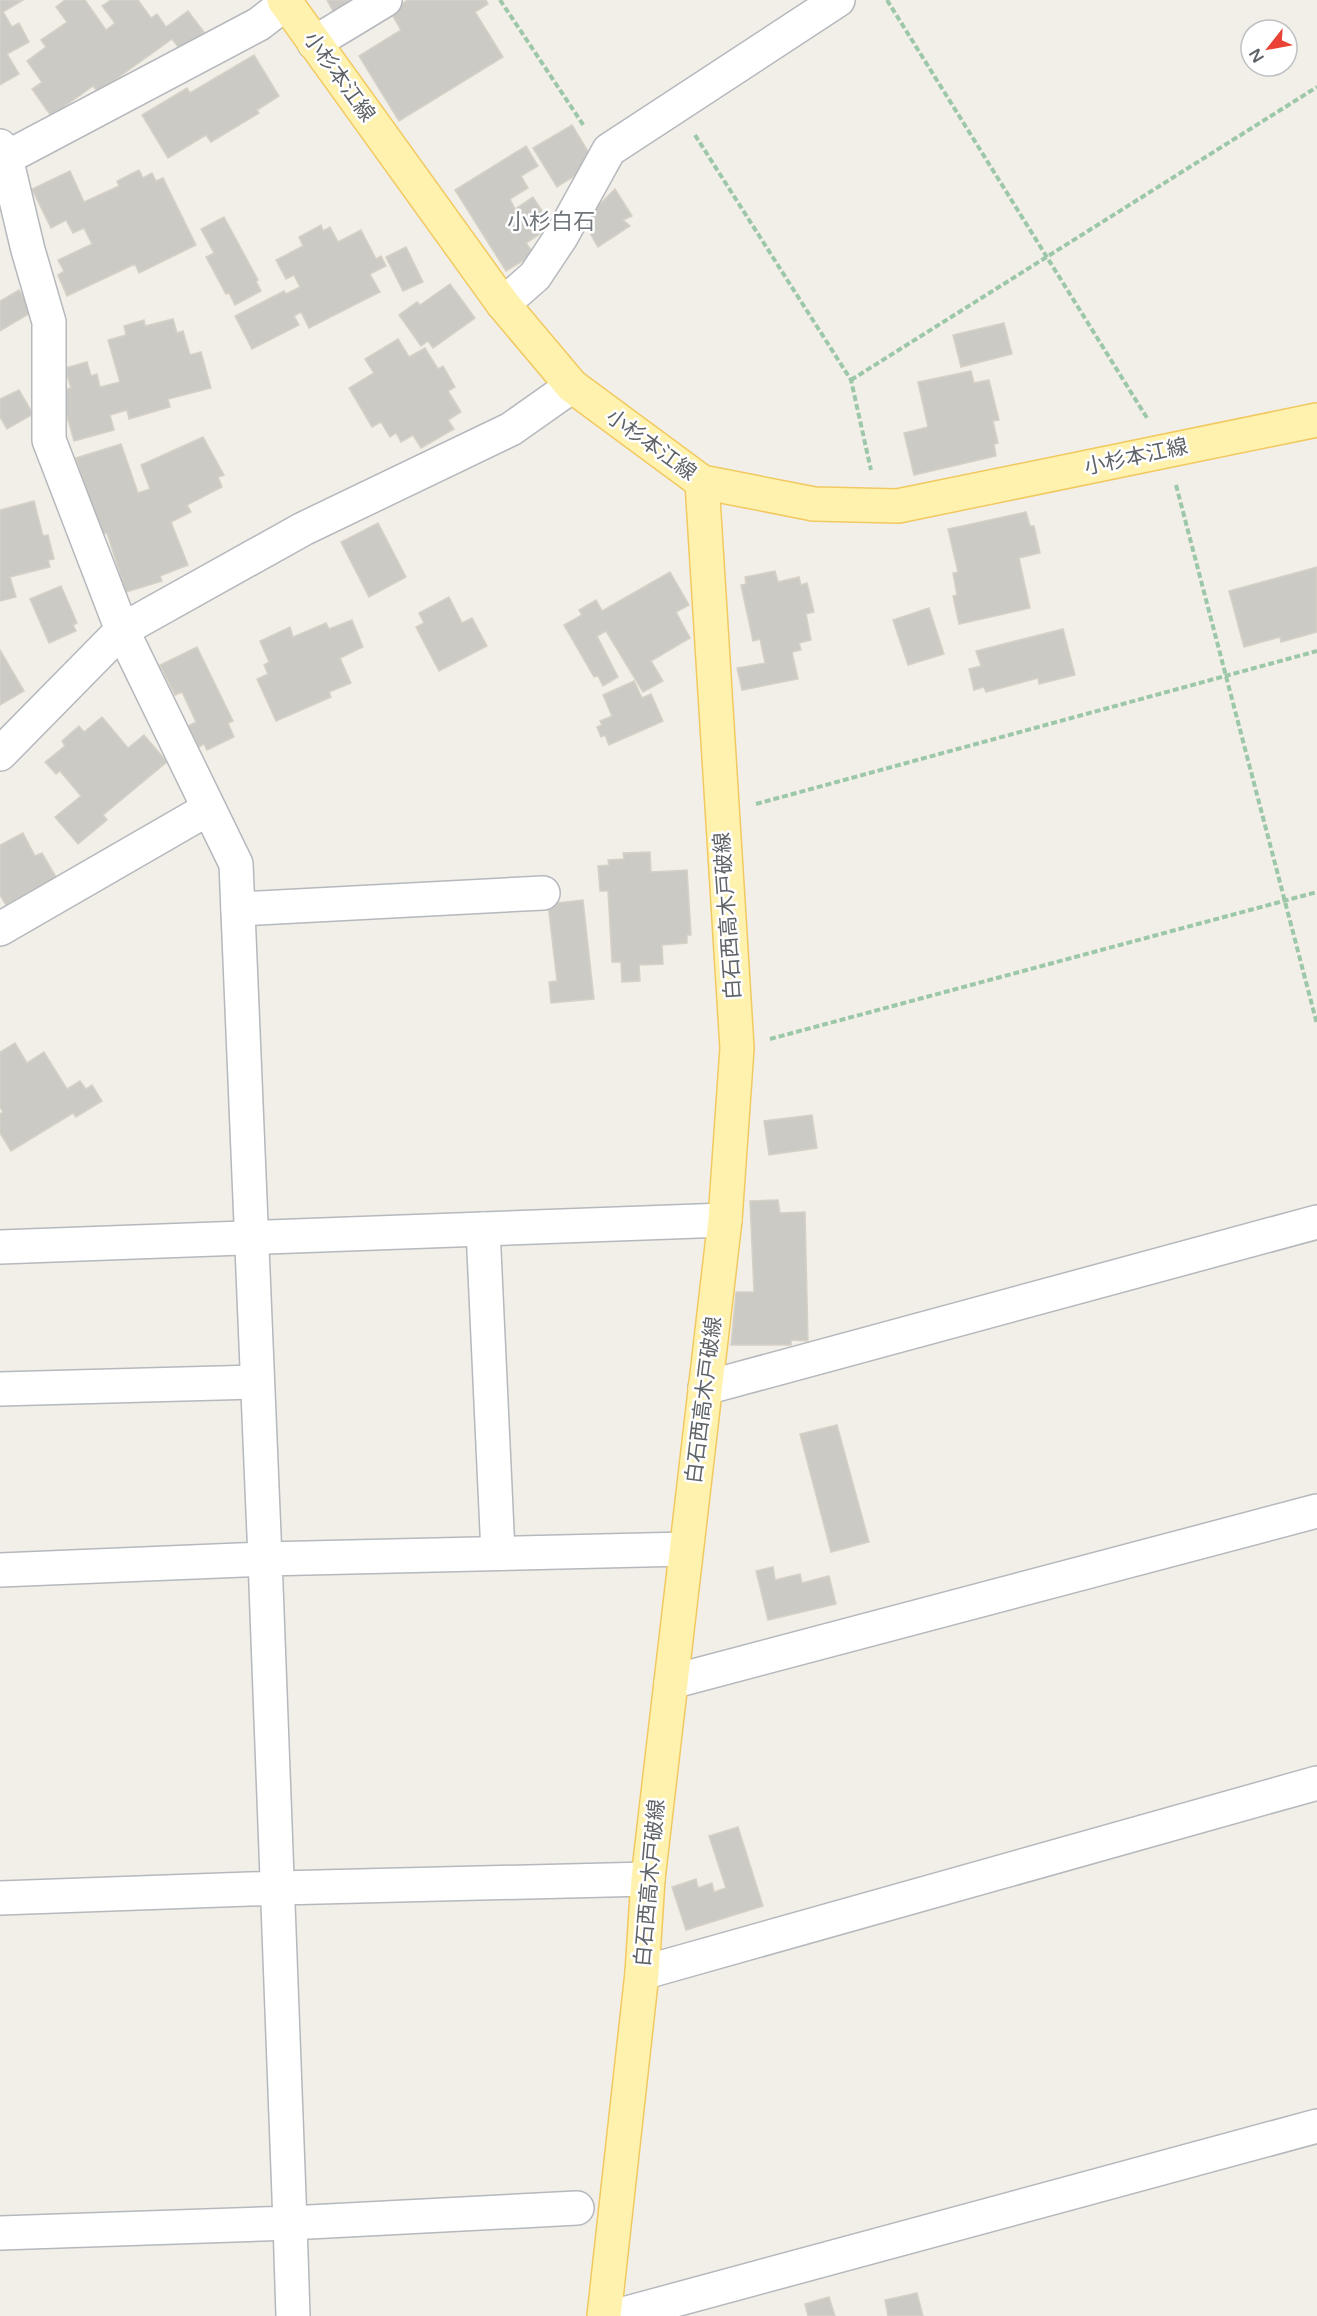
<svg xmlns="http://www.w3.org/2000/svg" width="1317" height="2316" font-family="'Varela Round','Noto Sans JP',sans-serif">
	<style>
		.building { fill: #cccac5; stroke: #d6d1c6; stroke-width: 1.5 }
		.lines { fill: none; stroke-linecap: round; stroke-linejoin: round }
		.minor-casing { stroke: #b5b8bc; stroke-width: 36 }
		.major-casing { stroke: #f2c960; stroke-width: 36 }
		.path { stroke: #9cc7a9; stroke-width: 4; stroke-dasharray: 6 3; stroke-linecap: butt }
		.minor { stroke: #fff; stroke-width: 33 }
		.major { stroke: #fff2af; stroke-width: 33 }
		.labels { text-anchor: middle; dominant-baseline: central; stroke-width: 5; stroke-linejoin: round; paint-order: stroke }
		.street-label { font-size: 21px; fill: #5f6368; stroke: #fff }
		.neighbourhood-label { font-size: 22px; fill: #70757a; stroke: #fff }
	</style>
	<rect width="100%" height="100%" fill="#f1efe8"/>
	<!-- building -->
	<g class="building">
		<polygon points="0,0 23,0 3,12 12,27 19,23 29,42 7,54 19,74 0,85"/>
		<polygon points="65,0 85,0 106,30 115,23 102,6 111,0 138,0 151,18 157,14 166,27 188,11 204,32 180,49 172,39 98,92 93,86 51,116 32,89 42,82 27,61 46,47 41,40 67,22 56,7"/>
		<polygon points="327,0 355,0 334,13"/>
		<polygon points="408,0 486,0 488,4 475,12 503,57 399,121 359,56 401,30 390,11"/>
		<polygon points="254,55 279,96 257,110 259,113 211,142 206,135 168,158 142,115 187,88 190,93"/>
		<polygon points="572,125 595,163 557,187 533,148"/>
		<polygon points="526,146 538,166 521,176 528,188 510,199 515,209 533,197 552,226 526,243 534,254 506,271 455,190"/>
		<polygon points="139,170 143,178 152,173 156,181 163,178 196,245 139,273 135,264 67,296 58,275 64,271 58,260 92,244 84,228 73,233 66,220 51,228 32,189 70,171 84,202 119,186 117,181"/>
		<polygon points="615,189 632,216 623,220 630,226 598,247 583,221"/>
		<polygon points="224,217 258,280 256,281 261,291 235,305 229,293 226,294 206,257 214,253 201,229"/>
		<polygon points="321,225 323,231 330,227 338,242 361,230 376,259 381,256 386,266 370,274 380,292 309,328 301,312 294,316 299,325 252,349 235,316 284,291 286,294 300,287 294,275 286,279 276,260 303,246 299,237"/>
		<polygon points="406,247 423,282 403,291 386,257"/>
		<polygon points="450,284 475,318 433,348 428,341 421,346 399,315 417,302 420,305"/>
		<polygon points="19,290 32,312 0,331 0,301"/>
		<polygon points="173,319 177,333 183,331 190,355 201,352 211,388 168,399 170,407 129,419 127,410 110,415 114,430 74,441 60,391 71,388 65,368 87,362 91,376 97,374 100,387 120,382 108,340 126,335 124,326 144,320 145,326"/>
		<polygon points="1004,323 1012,354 961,367 953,335"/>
		<polygon points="398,339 409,357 425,348 438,369 443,366 455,387 448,391 461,412 448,420 454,429 421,448 413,435 401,442 396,433 390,437 381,422 372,427 349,388 374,373 365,359"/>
		<polygon points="971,371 974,383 989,380 999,420 993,421 998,443 994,444 996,456 914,475 904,433 928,427 918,382"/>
		<polygon points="19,390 33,414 7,429 0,417 0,399"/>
		<polygon points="203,437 224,475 218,477 222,487 187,505 191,512 171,522 188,565 160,576 162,581 126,592 107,533 101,534 76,458 121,444 138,493 150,489 141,465"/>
		<polygon points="34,501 43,536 48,535 54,559 48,560 50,567 10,577 16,597 0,601 0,510"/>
		<polygon points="1026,512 1030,526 1034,526 1040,553 1019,558 1030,608 959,624 953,596 957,595 953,573 958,572 948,529"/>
		<polygon points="378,523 406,577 369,597 341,542"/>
		<polygon points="1317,567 1317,632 1281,642 1280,637 1244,647 1229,591"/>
		<polygon points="775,571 778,582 799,577 801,585 807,583 814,612 806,614 811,640 799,643 801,650 792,652 798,679 742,690 737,668 765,663 760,639 753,641 741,585 746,584 745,577"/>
		<polygon points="670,572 689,605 676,612 690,638 651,661 663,681 643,692 606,631 597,636 618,677 603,686 598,676 594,677 564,625 582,615 579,610 596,600 602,611"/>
		<polygon points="61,586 77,623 73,625 76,631 49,643 30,599"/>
		<polygon points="449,597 462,623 472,618 487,646 439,671 416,627 424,623 419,613"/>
		<polygon points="929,608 944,654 908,665 893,620"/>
		<polygon points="352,620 363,647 340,658 351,683 329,692 331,697 276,721 257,679 268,674 264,665 269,662 260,641 290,627 293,637 326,623 329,629"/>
		<polygon points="1063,629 1075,675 1039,684 1038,678 986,692 984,687 974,690 969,669 981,666 976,651"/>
		<polygon points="197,647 233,721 228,723 234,737 207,750 204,744 199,747 188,726 196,722 182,692 175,695 160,665"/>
		<polygon points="0,650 24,691 0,705"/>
		<polygon points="634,681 642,698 651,694 663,721 609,745 605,735 601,737 597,727 602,725 600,721 612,716 603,695"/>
		<polygon points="102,717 128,748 144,735 167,762 103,815 107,820 78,844 55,817 81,796 60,771 56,774 45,762 65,746 62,741 79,726 84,732"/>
		<polygon points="23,833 35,856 42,853 56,877 6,905 0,895 0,845"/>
		<polygon points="650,852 651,872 687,870 691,935 687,935 687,943 662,945 663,964 639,965 640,981 622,982 621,962 612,962 608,891 600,891 598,866 609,865 608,860 624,859 623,853"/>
		<polygon points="583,900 594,999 551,1003 549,982 557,981 548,904"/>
		<polygon points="15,1043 27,1063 44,1052 67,1089 80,1081 86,1089 92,1085 102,1101 76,1117 73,1113 11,1151 0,1133 0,1114 3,1112 0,1107 0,1052"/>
		<polygon points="812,1115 817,1148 769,1155 764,1121"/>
		<polygon points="778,1200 780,1213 805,1212 808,1341 791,1340 791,1345 731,1345 736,1292 754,1292 750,1201"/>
		<polygon points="837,1425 869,1542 831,1552 800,1434"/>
		<polygon points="773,1567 775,1580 800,1574 802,1583 829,1576 836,1604 768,1620 756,1571"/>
		<polygon points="738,1827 763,1906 686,1930 672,1887 696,1879 698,1888 712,1883 714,1892 726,1888 709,1836"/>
		<polygon points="917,2293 923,2316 888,2316 885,2300"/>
		<polygon points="829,2297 835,2316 808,2316 805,2304"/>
	</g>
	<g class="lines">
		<!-- minor casing -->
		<g class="minor-casing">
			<g id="minor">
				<polyline points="314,43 385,0"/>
				<polyline points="0,146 6,158 28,250 49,322 49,440 122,630 236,864 265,1559 0,1570"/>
				<polyline points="6,158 259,24 286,3"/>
				<polyline points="503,304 535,276 561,237 609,150 838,0"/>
				<polyline points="0,754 122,630 303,529 511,429 572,386"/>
				<polyline points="238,909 543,893"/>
				<polyline points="0,929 208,809"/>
				<polyline points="483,1229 498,1553"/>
				<polyline points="0,1247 725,1220"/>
				<polyline points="705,1388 1317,1222"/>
				<polyline points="0,1389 257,1382"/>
				<polyline points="671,1682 1317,1511"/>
				<polyline points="0,1898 279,1888 648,1879"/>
				<polyline points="642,1973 1317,1783"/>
				<polyline points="0,2233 290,2223 265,1559 686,1549"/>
				<polyline points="293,2316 290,2223 577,2208"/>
				<polyline points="616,2316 1317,2126"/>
			</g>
		</g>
		<!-- major casing -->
		<g class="major-casing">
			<g id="major">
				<polyline points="284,0 503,304 572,386 702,482 814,504 898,506 1317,420"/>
				<polyline points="604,2316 642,1973 648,1879 725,1220 737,1048 702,482"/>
			</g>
		</g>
		<!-- path -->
		<g class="path">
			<polyline points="500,0 584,126"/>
			<polyline points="887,0 1147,418"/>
			<polyline points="695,135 851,380 871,470"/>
			<polyline points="851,380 1317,87"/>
			<polyline points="1176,485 1317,1024"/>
			<polyline points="756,804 1317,651"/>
			<polyline points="770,1039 1317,892"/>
		</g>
		<!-- minor -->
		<use href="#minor" class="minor"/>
		<!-- major -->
		<use href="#major" class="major"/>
	</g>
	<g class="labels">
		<!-- street labels -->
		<g class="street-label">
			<text transform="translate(339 77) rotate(54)">小杉本江線</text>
			<text transform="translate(651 445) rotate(36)">小杉本江線</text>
			<text transform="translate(1136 457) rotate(-12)">小杉本江線</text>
			<text transform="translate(728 916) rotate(-94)">白石西高木戸破線</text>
			<text transform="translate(704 1400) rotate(-83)">白石西高木戸破線</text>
			<text transform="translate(650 1883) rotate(-85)">白石西高木戸破線</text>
		</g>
		<!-- neighbourhood labels -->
		<g class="neighbourhood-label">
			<text x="551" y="222">小杉白石</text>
		</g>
	</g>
	<!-- north arrow -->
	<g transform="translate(1269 48) rotate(239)"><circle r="28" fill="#ffffff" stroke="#bfc1c3" stroke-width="1.5"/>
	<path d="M0-4.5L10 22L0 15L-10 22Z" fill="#ea4335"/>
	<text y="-9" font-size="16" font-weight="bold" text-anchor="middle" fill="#5f6368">N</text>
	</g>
</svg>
